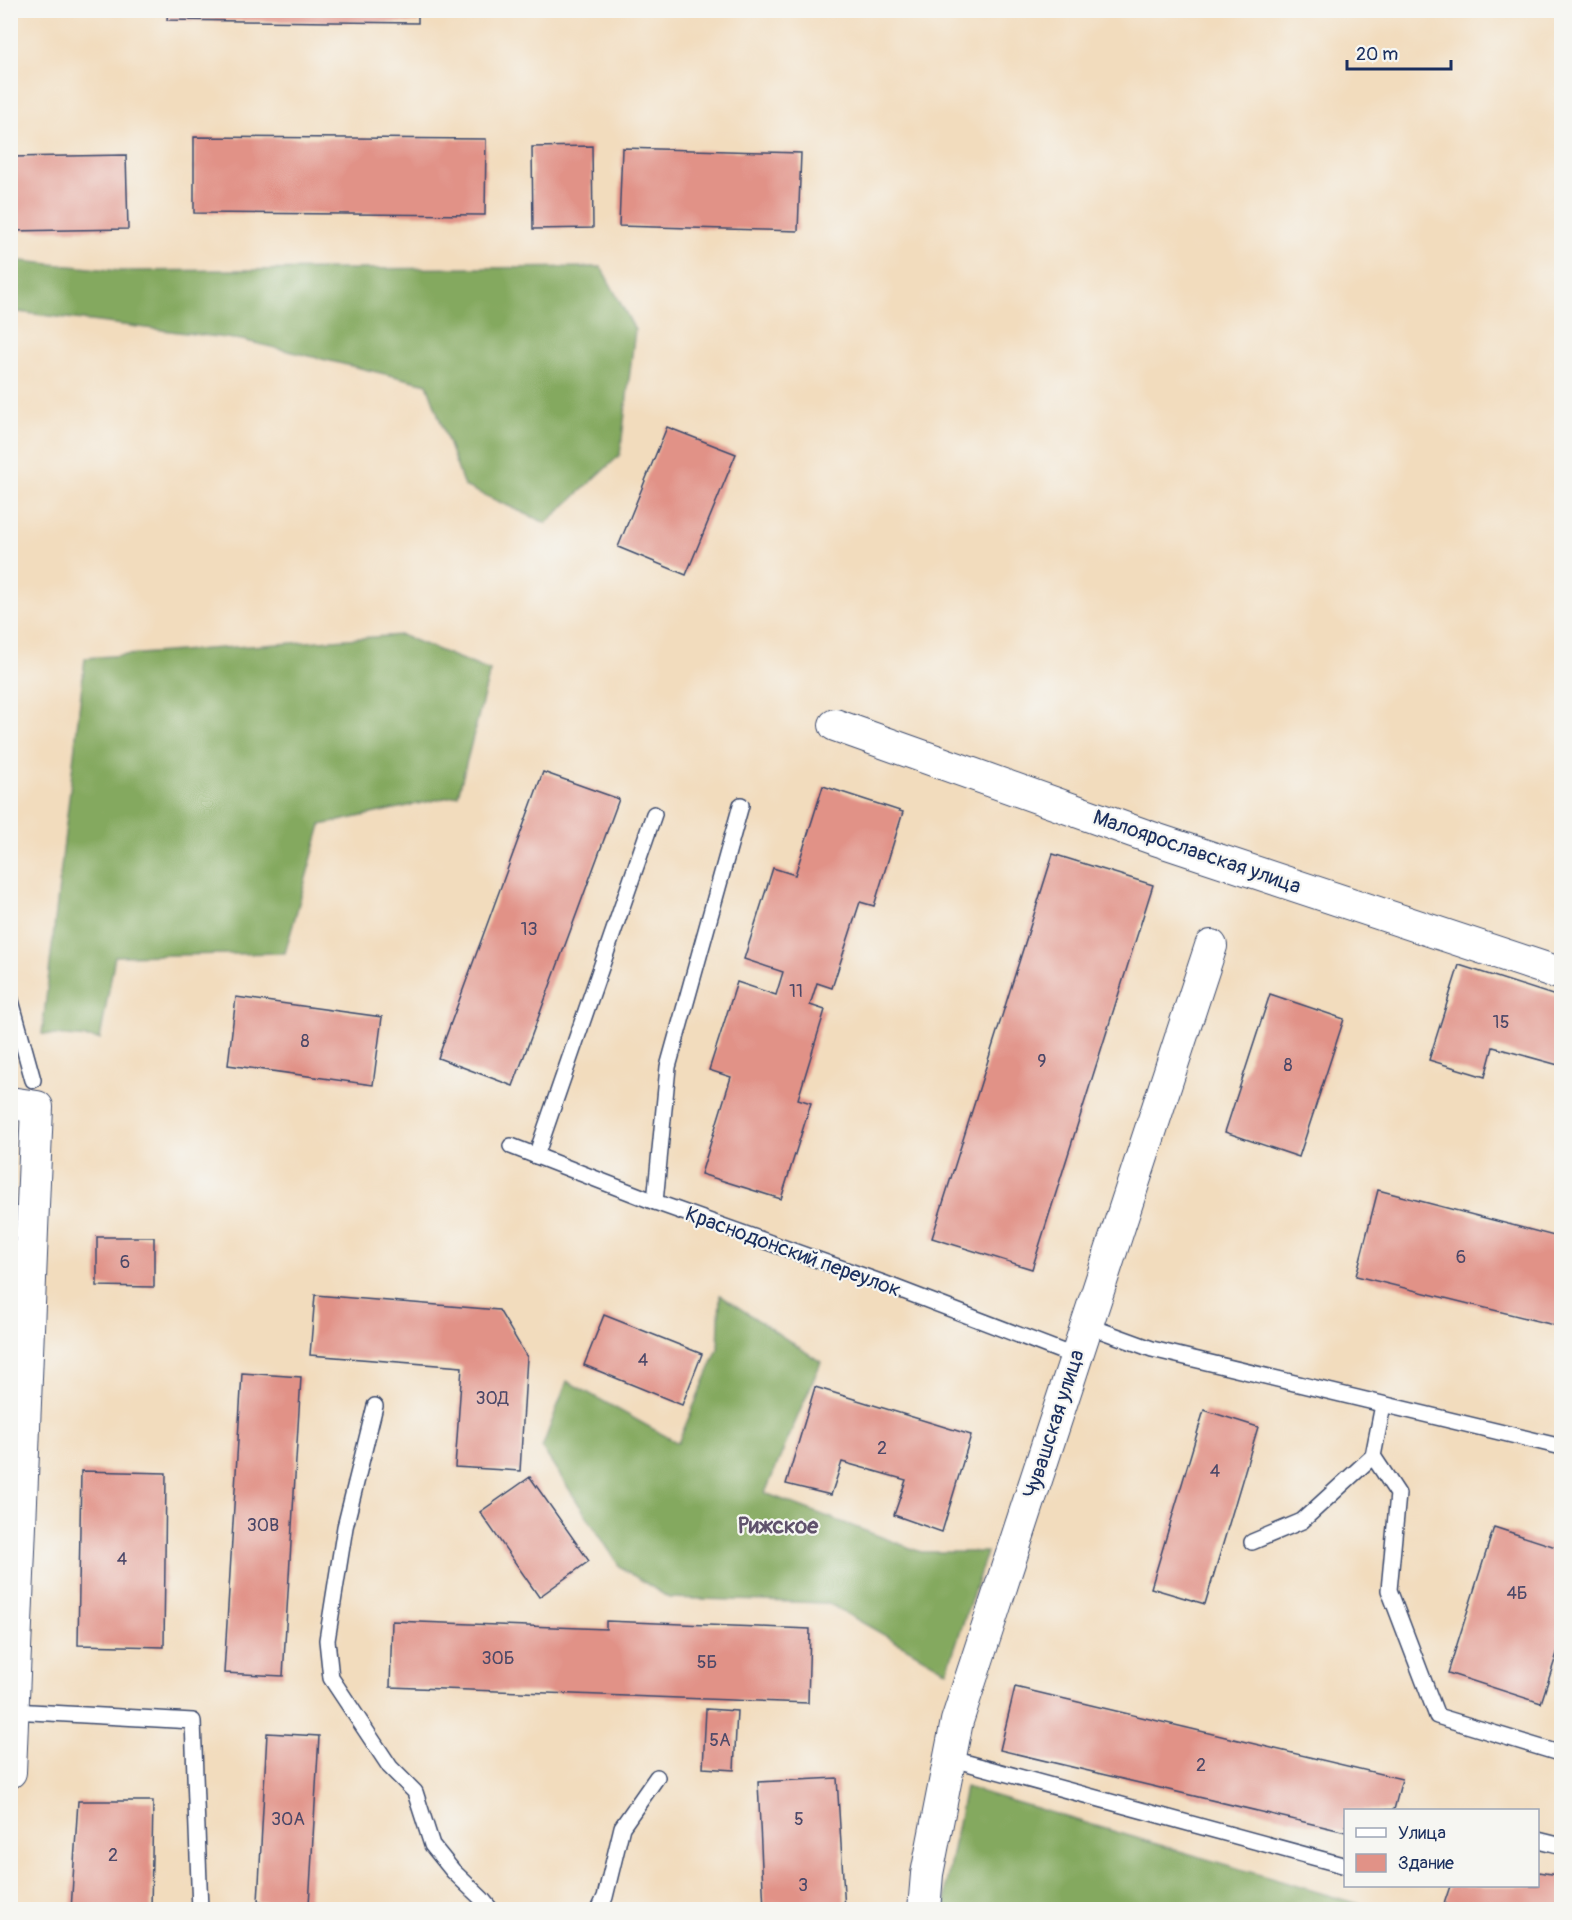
<svg xmlns="http://www.w3.org/2000/svg" width="1572" height="1920" font-family="Pangolin,sans-serif">
	<style>
		.forest { fill: #84a95e; stroke: #506c5e; stroke-width: 1.5 }
		.building { fill: #e19287 }
		.lines { fill: none; stroke-linecap: round; stroke-linejoin: round }
		.lane-casing { stroke: #3b496c; stroke-width: 18 }
		.street-casing { stroke: #3b496c; stroke-width: 34 }
		.lane { stroke: #fff; stroke-width: 15 }
		.street { stroke: #fff; stroke-width: 32 }
		.labels { text-anchor: middle; dominant-baseline: central; stroke-width: 4.5; stroke-linejoin: round; paint-order: stroke }
		.number-label { font-size: 18px; fill: #4c4868 }
		.street-label { font-size: 21px; fill: #1b2f5e; stroke: #f6f6f2 }
		.neighbourhood-label { font-size: 22px; font-weight: bold; fill: #60526c; stroke: #f6f6f2 }
	</style>
	<rect width="100%" height="100%" fill="#f6f6f2"/>
	<filter id="ink" filterUnits="userSpaceOnUse"><feTurbulence type="fractalNoise" baseFrequency=".0167" numOctaves="2"/><feDisplacementMap in="SourceGraphic" scale="12" xChannelSelector="R" yChannelSelector="G"/><feConvolveMatrix kernelMatrix="1 2 1 2 8 2 1 2 1" color-interpolation-filters="sRGB"/></filter>
	<filter id="wash" filterUnits="userSpaceOnUse"><feTurbulence type="fractalNoise" baseFrequency=".008" numOctaves="4" result="noise"/><feDisplacementMap in="SourceGraphic" scale="24" xChannelSelector="R" yChannelSelector="G"/><feGaussianBlur stdDeviation="1.35" result="paint"/><feColorMatrix in="noise" values="0 0 0 0 0 0 0 0 0 0 0 0 0 0 0 0 0 1.4 0 .05"/><feComposite in="paint" operator="in"/></filter>
	<g filter="url(#wash)">
		<rect width="100%" height="100%" fill="#f2dcbd"/>
		<!-- forest -->
		<g class="forest">
			<polygon points="11,260 120,271 601,267 635,330 620,455 546,523 464,486 427,384 242,340 11,311"/>
			<polygon points="401,635 490,671 458,795 321,825 285,953 115,956 100,1039 42,1034 85,658"/>
			<polygon points="720,1295 821,1362 765,1493 921,1552 987,1552 947,1671 828,1603 669,1598 620,1567 542,1448 567,1381 678,1443 718,1349"/>
			<polygon points="965,1787 1375,1909 946,1909 946,1885"/>
		</g>
		<g id="blocks">
			<!-- building -->
			<g class="building">
				<polygon points="168,10 418,10 418,23 167,20"/>
				<polygon points="194,137 486,139 485,215 194,213"/>
				<polygon points="592,146 593,228 533,229 532,147"/>
				<polygon points="622,148 801,153 798,231 619,226"/>
				<polygon points="126,155 128,229 10,231 10,157"/>
				<polygon points="667,427 736,454 686,575 618,547"/>
				<polygon points="543,772 619,799 513,1086 438,1058"/>
				<polygon points="823,786 903,812 874,906 860,902 832,988 817,983 810,1005 825,1010 798,1099 811,1103 781,1199 701,1174 731,1077 709,1070 737,982 776,995 783,972 744,959 773,868 795,875"/>
				<polygon points="1053,854 1153,885 1032,1269 932,1238"/>
				<polygon points="1459,965 1562,998 1562,1066 1493,1047 1485,1077 1429,1060"/>
				<polygon points="1270,994 1344,1019 1299,1157 1225,1132"/>
				<polygon points="236,997 382,1017 373,1085 228,1065"/>
				<polygon points="1378,1190 1562,1238 1562,1327 1356,1276"/>
				<polygon points="97,1237 154,1237 154,1287 97,1286"/>
				<polygon points="315,1295 499,1310 527,1357 520,1471 455,1467 462,1367 310,1355"/>
				<polygon points="604,1315 702,1354 682,1405 584,1365"/>
				<polygon points="242,1373 301,1377 283,1676 224,1673"/>
				<polygon points="815,1387 971,1435 942,1532 894,1515 906,1480 842,1462 831,1495 786,1484"/>
				<polygon points="1204,1410 1258,1427 1205,1604 1151,1588"/>
				<polygon points="81,1471 166,1473 164,1647 78,1645"/>
				<polygon points="530,1477 589,1561 539,1597 480,1512"/>
				<polygon points="1494,1527 1562,1549 1562,1638 1541,1703 1448,1673"/>
				<polygon points="392,1621 606,1629 606,1621 810,1629 808,1703 390,1687"/>
				<polygon points="1015,1687 1402,1779 1394,1810 1346,1810 1346,1832 1000,1750"/>
				<polygon points="706,1709 737,1711 734,1770 703,1768"/>
				<polygon points="267,1733 319,1736 309,1905 258,1902"/>
				<polygon points="837,1778 845,1910 764,1910 758,1782"/>
				<polygon points="78,1801 153,1801 151,1910 71,1910"/>
				<polygon points="1538,1872 1557,1875 1562,1872 1562,1910 1442,1910 1450,1886 1538,1886"/>
				<polygon points="309,1905 375,1907 375,1910 309,1910"/>
			</g>
		</g>
	</g>
	<g filter="url(#ink)">
		<use href="#blocks" fill-opacity="0" stroke="#3b496c" stroke-width="1.5"/>
		<g class="lines">
			<!-- lane casing -->
			<g class="lane-casing">
				<g id="lane">
					<polyline points="10,997 33,1080"/>
					<polyline points="511,1146 655,1202 883,1283 1076,1357"/>
					<polyline points="536,1156 654,814"/>
					<polyline points="655,1202 668,1067 741,805"/>
					<polyline points="1086,1325 1152,1349 1562,1447"/>
					<polyline points="1383,1405 1373,1456 1398,1494 1389,1590 1437,1716 1562,1754"/>
					<polyline points="375,1406 345,1527 327,1640 331,1678 390,1767 415,1792 432,1845 453,1871 482,1899 491,1910"/>
					<polyline points="1252,1542 1302,1521 1373,1456"/>
					<polyline points="13,1711 193,1721 200,1910"/>
					<polyline points="949,1758 1346,1866"/>
					<polyline points="1538,1840 1562,1846"/>
					<polyline points="599,1910 605,1897 622,1827 657,1777"/>
				</g>
			</g>
			<!-- street casing -->
			<g class="street-casing">
				<g id="street">
					<polyline points="835,725 1155,839 1562,974"/>
					<polyline points="10,1103 37,1107 10,1772"/>
					<polyline points="924,1910 927,1874 957,1721 1211,946"/>
				</g>
			</g>
			<!-- lane -->
			<use href="#lane" class="lane"/>
			<!-- street -->
			<use href="#street" class="street"/>
		</g>
	</g>
	<g class="labels">
		<!-- number labels -->
		<g class="number-label">
			<text x="529" y="929">13</text>
			<text x="796" y="991">11</text>
			<text x="1501" y="1022">15</text>
			<text x="305" y="1041">8</text>
			<text x="1042" y="1061">9</text>
			<text x="1288" y="1065">8</text>
			<text x="1461" y="1257">6</text>
			<text x="125" y="1262">6</text>
			<text x="643" y="1360">4</text>
			<text x="492" y="1398">30Д</text>
			<text x="882" y="1448">2</text>
			<text x="1215" y="1471">4</text>
			<text x="263" y="1525">30В</text>
			<text x="122" y="1559">4</text>
			<text x="1517" y="1593">4Б</text>
			<text x="498" y="1658">30Б</text>
			<text x="707" y="1662">5Б</text>
			<text x="720" y="1740">5А</text>
			<text x="1201" y="1765">2</text>
			<text x="288" y="1819">30А</text>
			<text x="799" y="1819">5</text>
			<text x="113" y="1855">2</text>
			<text x="803" y="1885">3</text>
		</g>
		<!-- street labels -->
		<g class="street-label">
			<text transform="translate(1197 852) rotate(19)">Малоярославская улица</text>
			<text transform="translate(793 1252) rotate(20)">Краснодонский переулок</text>
			<text transform="translate(1054 1424) rotate(-72)">Чувашская улица</text>
		</g>
		<!-- neighbourhood labels -->
		<g class="neighbourhood-label">
			<text x="778" y="1526">Рижское</text>
		</g>
	</g>
	<!-- margin -->
	<rect width="1572" height="1920" fill="none" stroke="#f6f6f2" stroke-width="36"/>
	<!-- legend -->
	<rect x="1344" y="1809" width="195" height="78" fill="#f6f6f2" stroke="#9ea6b7" stroke-width="1.5"/>
	<rect x="1356" y="1828" width="30" height="9" fill="#ffffff" stroke="#9ea6b7" stroke-width="1.5"/>
	<text x="1398" y="1839" font-size="18" fill="#1b2f5e">Улица</text>
	<rect x="1356" y="1854" width="30" height="18" fill="#e19287" stroke="#9ea6b7" stroke-width="1.5"/>
	<text x="1398" y="1869" font-size="18" fill="#1b2f5e">Здание</text>
	<!-- scale -->
	<path d="M1347 60v9h104v-9" fill="none" stroke="#1b2f5e" stroke-width="3"/>
	<text x="1356" y="60" font-size="18" fill="#1b2f5e" stroke="#f6f6f2" stroke-width="4.5" paint-order="stroke">20 m</text>
</svg>
